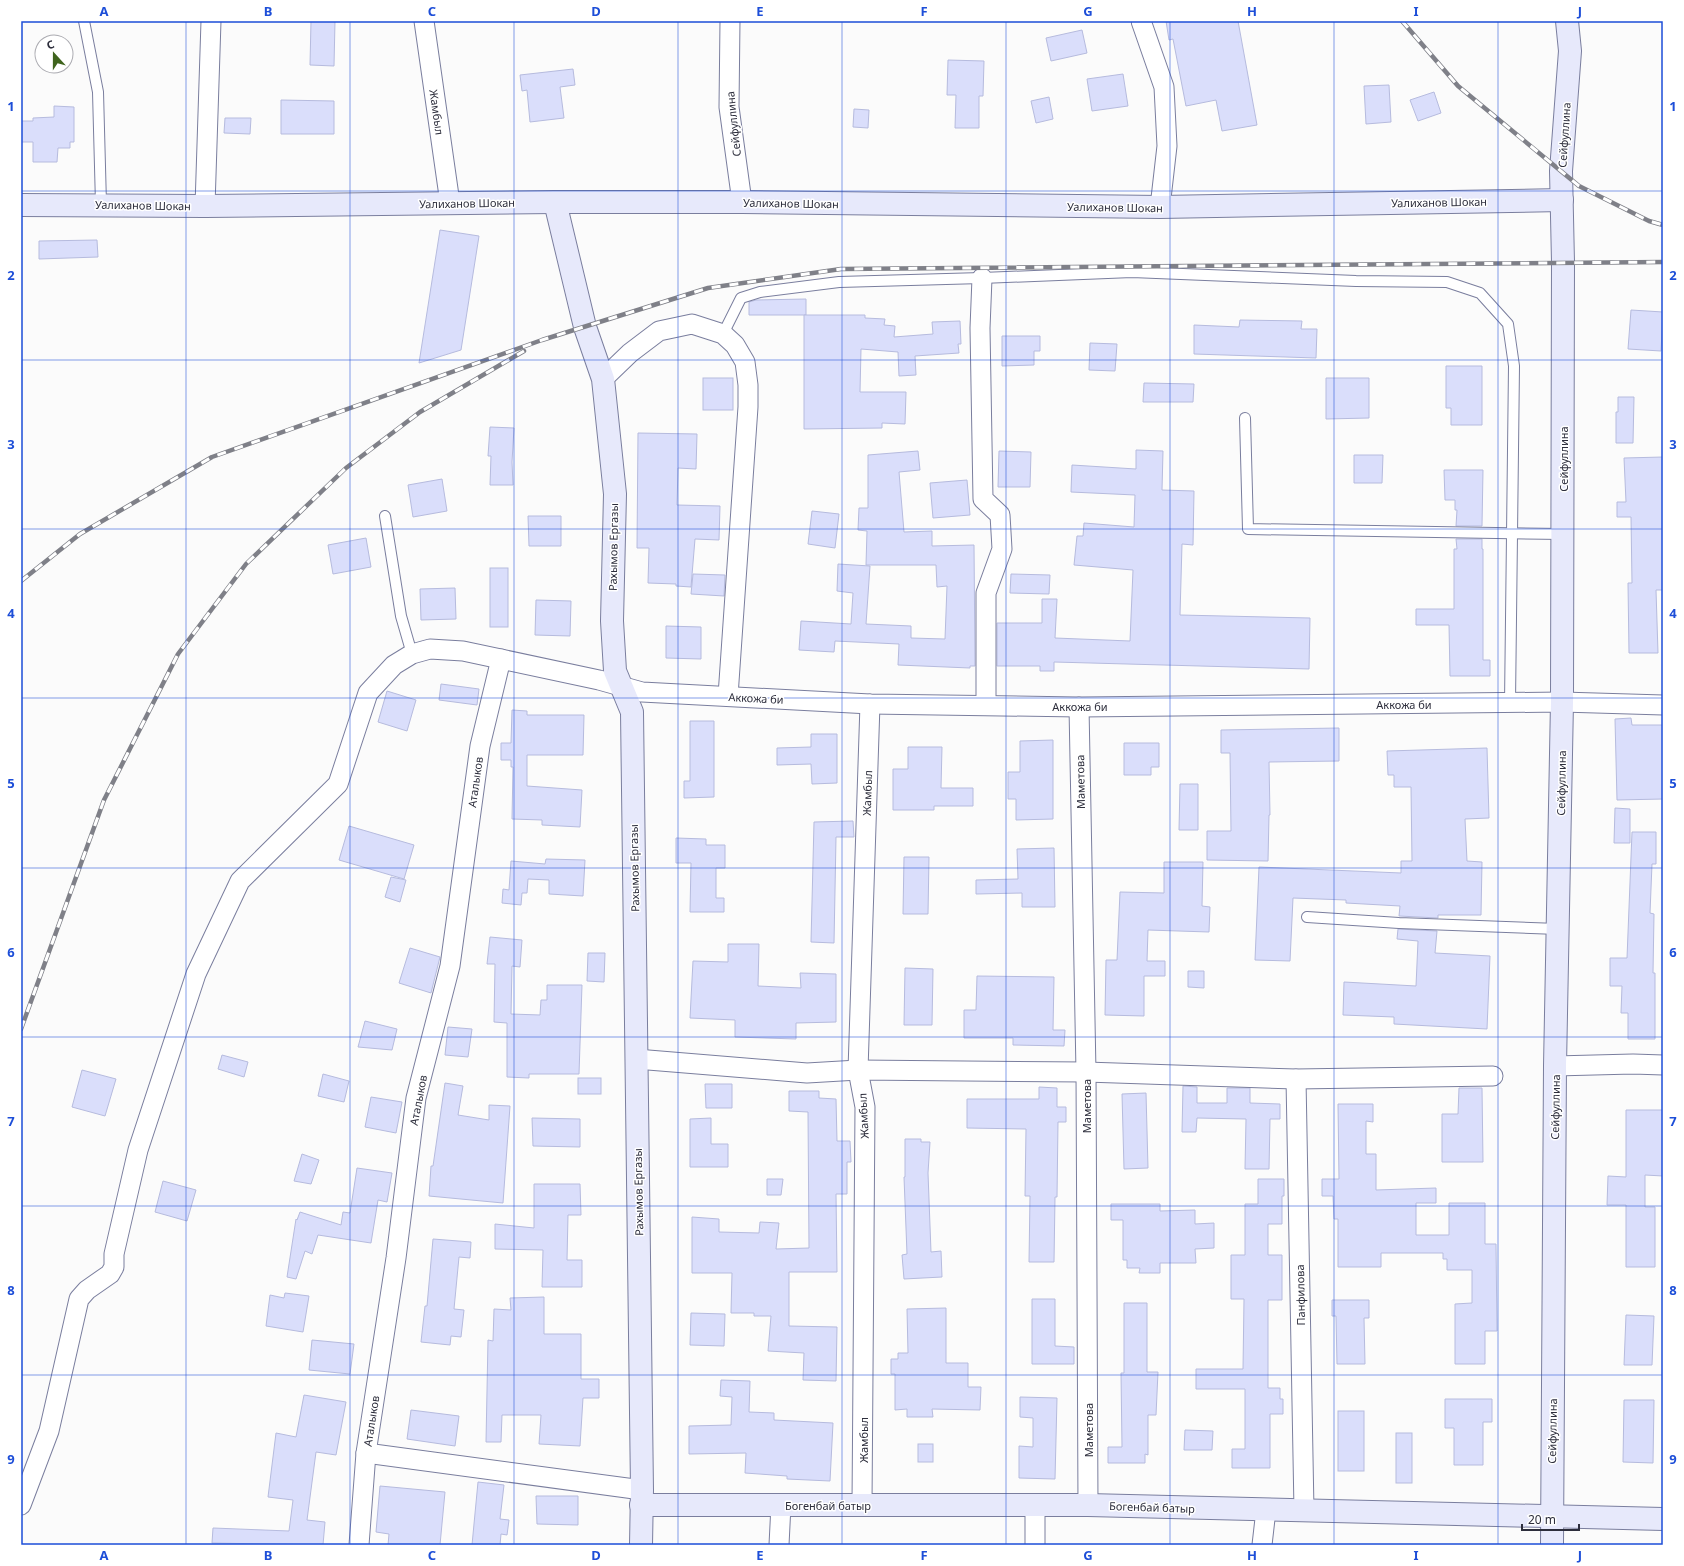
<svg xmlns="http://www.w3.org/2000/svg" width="1684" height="1566" font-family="'Noto Sans',sans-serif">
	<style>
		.building { fill: #dadefb; stroke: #b6bbde }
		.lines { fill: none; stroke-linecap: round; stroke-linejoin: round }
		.lane-casing { stroke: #7a7e9e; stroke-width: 12 }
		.street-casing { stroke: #7a7e9e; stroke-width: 21 }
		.secondary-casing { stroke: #7a7e9e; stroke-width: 24 }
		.lane { stroke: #fff; stroke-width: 10 }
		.street { stroke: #fff; stroke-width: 19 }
		.secondary { stroke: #e7e9fb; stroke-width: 22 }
		.rail-casing { stroke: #7f8088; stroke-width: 4.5 }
		.rail { stroke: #fff; stroke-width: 3; stroke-dasharray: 9; stroke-linecap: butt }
		.grid { fill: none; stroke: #1d4ed8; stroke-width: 1; stroke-opacity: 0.55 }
		.labels { text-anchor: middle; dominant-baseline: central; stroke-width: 3; stroke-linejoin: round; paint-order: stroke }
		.street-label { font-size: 11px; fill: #2d2e3c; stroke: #fff }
		.neatline { fill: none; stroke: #1d4ed8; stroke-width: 1.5 }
		.grid-label { font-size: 13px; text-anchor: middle; font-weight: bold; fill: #1d4ed8 }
	</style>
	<rect width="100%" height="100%" fill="#fbfbfb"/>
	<!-- building -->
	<g class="building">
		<polygon points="311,21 335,21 334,66 310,65"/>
		<polygon points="1166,21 1238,21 1257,125 1222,131 1216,100 1186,106 1173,39 1169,40"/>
		<polygon points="1082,30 1087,53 1051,61 1046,38"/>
		<polygon points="948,60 984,61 983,96 979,96 979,128 955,128 956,95 947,95"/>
		<polygon points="573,69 575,85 560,87 564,118 530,122 527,90 522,91 520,75"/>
		<polygon points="1123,74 1128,106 1092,111 1087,79"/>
		<polygon points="1389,85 1391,122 1366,124 1364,86"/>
		<polygon points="1434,92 1441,113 1418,121 1410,100"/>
		<polygon points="1049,97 1053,119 1036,123 1031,101"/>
		<polygon points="281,100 334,101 334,134 281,134"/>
		<polygon points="54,106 74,107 74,142 70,142 70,148 58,148 57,162 33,162 33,142 21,142 21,121 33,121 33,118 54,117"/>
		<polygon points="854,109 869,110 868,128 853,127"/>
		<polygon points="225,118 251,118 250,134 224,133"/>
		<polygon points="440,230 479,236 461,350 419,363"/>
		<polygon points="97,240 98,257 39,259 39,241"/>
		<polygon points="806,299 806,315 749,315 749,302 756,300"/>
		<polygon points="1631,310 1663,312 1661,351 1628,349"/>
		<polygon points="804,315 865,315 865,318 885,319 884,325 895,326 894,337 933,334 932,322 960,321 961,344 958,344 959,353 915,356 916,375 899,376 898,352 861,349 860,392 906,392 905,424 882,423 882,428 804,429"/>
		<polygon points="1240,320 1302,321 1301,329 1317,329 1316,358 1194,354 1194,325 1239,327"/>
		<polygon points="1002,336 1040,336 1040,351 1034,351 1034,365 1002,366"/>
		<polygon points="1090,343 1117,344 1115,371 1089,370"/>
		<polygon points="1446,366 1482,366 1482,425 1451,425 1451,408 1446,408"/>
		<rect x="703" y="378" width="30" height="32"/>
		<polygon points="1326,378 1369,378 1369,418 1326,419"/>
		<polygon points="1144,383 1194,384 1193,402 1143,402"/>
		<polygon points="1618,397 1634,397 1633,443 1616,443 1616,412 1618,412"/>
		<polygon points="490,427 514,428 512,462 513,485 490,485 491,456 488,456"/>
		<polygon points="638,433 697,434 696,469 678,468 677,505 720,506 719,540 695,539 691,587 676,586 676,584 648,583 649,548 637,548"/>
		<polygon points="1136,450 1163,451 1162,490 1194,491 1193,545 1182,544 1180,615 1310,618 1309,669 1054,662 1054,671 1040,671 1040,666 997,666 997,623 1042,623 1042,599 1057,599 1055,638 1130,641 1133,570 1074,565 1077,536 1083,536 1084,523 1134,527 1135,495 1071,492 1072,465 1136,469"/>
		<polygon points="918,451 920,470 899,472 904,532 932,531 932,546 974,545 975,666 970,666 970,668 898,665 899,644 835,641 834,652 799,650 801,621 851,624 853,593 837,591 838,564 870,566 866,624 911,626 911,638 945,639 947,586 937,587 936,565 866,565 867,531 858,530 859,508 868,508 868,455"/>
		<polygon points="999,451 1031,452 1030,487 998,487"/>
		<polygon points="1354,455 1383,455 1382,483 1354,483"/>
		<polygon points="1663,457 1663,590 1656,590 1658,653 1629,653 1628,583 1632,583 1631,517 1617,517 1617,502 1626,502 1624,458"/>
		<polygon points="1444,470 1483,470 1482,526 1456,526 1457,510 1455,510 1455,500 1445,500"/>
		<polygon points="442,479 447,511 413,517 408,485"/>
		<polygon points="967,480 970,515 933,518 930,483"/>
		<polygon points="812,511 839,514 835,548 808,544"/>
		<polygon points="528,516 561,516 561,546 529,546"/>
		<polygon points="366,538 371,567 333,574 328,545"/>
		<polygon points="1456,539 1482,539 1482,549 1483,549 1483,660 1490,660 1490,676 1450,676 1449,625 1416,625 1416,609 1454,609 1454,549 1457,549"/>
		<rect x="490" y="568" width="18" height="59"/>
		<polygon points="693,574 725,575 724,596 691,594"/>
		<polygon points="1011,574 1050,575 1049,594 1010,593"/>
		<polygon points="455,588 456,619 421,620 420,589"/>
		<polygon points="536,600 571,601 570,636 535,635"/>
		<polygon points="666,626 701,627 701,659 666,658"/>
		<polygon points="441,684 479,689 477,705 439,700"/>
		<polygon points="387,691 416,700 407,731 378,722"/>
		<polygon points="512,710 527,711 527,715 584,715 583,755 527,755 527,786 582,790 580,827 542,825 542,820 512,819 513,767 511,767 511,760 501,760 501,743 511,743"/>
		<polygon points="1631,718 1632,725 1663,725 1663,799 1617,800 1615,719"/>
		<polygon points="690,721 714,721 714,797 684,798 684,781 690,781"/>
		<polygon points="1339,728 1339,761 1269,762 1270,815 1269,815 1268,861 1207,860 1207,831 1231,831 1230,753 1221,753 1221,730"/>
		<polygon points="811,734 837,734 837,783 812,784 811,764 777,765 777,748 811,747"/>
		<polygon points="1053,740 1053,819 1016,820 1016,799 1008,799 1008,772 1020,772 1020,741"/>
		<polygon points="1124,743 1159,743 1159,767 1151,767 1151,775 1124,775"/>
		<polygon points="908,747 942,747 941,788 973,788 973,806 934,806 934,810 893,810 893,769 908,769"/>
		<polygon points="1487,748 1489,818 1465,819 1467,861 1482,862 1481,915 1438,915 1438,918 1399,916 1400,906 1346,903 1346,900 1293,898 1290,961 1255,960 1259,867 1401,873 1401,861 1412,861 1411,787 1394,787 1394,775 1388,775 1387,751"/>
		<polygon points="1180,784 1198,784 1198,830 1179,830"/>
		<polygon points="1615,808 1630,809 1630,843 1614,843"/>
		<polygon points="853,821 854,837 836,837 834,943 811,942 814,822"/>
		<polygon points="349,826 414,845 404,879 339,860"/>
		<polygon points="1632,832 1656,832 1656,864 1652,864 1650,913 1654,914 1653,973 1655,973 1655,1039 1628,1039 1628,1013 1621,1013 1622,986 1610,986 1610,958 1627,958"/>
		<polygon points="676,838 706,839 706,845 725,845 725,868 716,868 716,898 724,898 724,912 690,912 691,863 676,863"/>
		<polygon points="1054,848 1055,907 1022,907 1022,893 976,894 976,880 1018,879 1017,849"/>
		<polygon points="904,857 929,857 928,914 903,914"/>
		<polygon points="546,859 585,860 583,896 549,894 549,880 528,879 527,893 522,893 521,905 502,903 503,889 509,890 511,861 545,864"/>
		<polygon points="1164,862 1203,862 1202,906 1210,907 1209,932 1148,930 1147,961 1165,961 1165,976 1144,976 1144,1016 1105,1015 1106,960 1117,960 1120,892 1164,893"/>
		<polygon points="391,877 406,880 400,902 385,897"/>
		<polygon points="1398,929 1437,931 1435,953 1490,956 1487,1029 1394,1024 1394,1017 1343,1015 1344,982 1416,986 1418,941 1397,939"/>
		<polygon points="490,937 522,940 520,967 512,966 511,1014 540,1015 541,1000 547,1000 547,985 582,985 579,1074 529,1074 529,1078 507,1077 507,1023 494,1022 495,964 487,964"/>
		<polygon points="728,944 759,944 758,986 801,988 800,973 836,974 836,1022 796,1023 796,1039 735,1037 735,1020 690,1018 693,961 728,962"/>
		<polygon points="410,948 440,957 431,993 399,983"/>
		<polygon points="588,953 605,953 604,982 587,981"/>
		<polygon points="905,968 933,969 932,1025 904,1025"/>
		<polygon points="1188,971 1204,971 1204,988 1188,987"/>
		<polygon points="977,976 1054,977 1053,1030 1065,1030 1064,1046 1013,1045 1013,1038 964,1038 964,1010 976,1010"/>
		<polygon points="365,1021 397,1029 392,1050 358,1047"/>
		<polygon points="448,1027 472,1029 468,1057 445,1055"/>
		<polygon points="222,1055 248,1062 244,1077 218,1069"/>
		<polygon points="82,1070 116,1079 105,1116 72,1107"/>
		<polygon points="323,1074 349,1081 344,1102 318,1096"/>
		<rect x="578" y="1078" width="23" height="16"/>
		<polygon points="445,1083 463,1086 458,1115 489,1120 489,1105 510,1106 503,1203 429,1196 431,1166 433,1166"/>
		<polygon points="705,1084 732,1084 732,1108 706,1108"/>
		<polygon points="1183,1086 1197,1087 1197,1103 1227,1103 1227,1088 1250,1088 1250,1103 1280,1104 1280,1119 1270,1119 1269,1169 1245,1169 1246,1119 1197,1118 1196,1132 1182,1132"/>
		<polygon points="1039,1087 1057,1088 1057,1107 1066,1107 1066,1122 1058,1122 1057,1197 1055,1197 1054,1262 1029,1262 1030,1196 1025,1196 1026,1129 967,1128 967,1099 1039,1099"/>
		<polygon points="1459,1088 1482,1088 1483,1162 1442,1162 1442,1114 1458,1114"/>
		<polygon points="789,1091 819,1091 819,1098 836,1099 837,1141 850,1141 851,1162 847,1162 847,1194 836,1194 837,1272 789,1272 789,1326 837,1327 836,1381 803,1380 804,1353 768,1351 771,1316 754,1316 754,1313 731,1313 732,1273 692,1273 692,1217 719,1219 719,1232 759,1233 760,1222 779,1223 776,1249 809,1248 808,1112 789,1111"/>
		<polygon points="1146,1093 1148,1168 1124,1169 1122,1094"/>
		<polygon points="371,1097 402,1102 396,1133 365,1127"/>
		<polygon points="1338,1104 1373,1104 1373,1122 1366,1121 1366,1154 1376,1154 1376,1190 1436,1188 1436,1203 1416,1203 1416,1235 1449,1235 1449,1203 1485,1203 1485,1244 1496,1244 1497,1331 1485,1331 1485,1364 1455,1364 1455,1304 1472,1303 1472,1270 1447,1270 1447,1259 1443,1259 1443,1253 1381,1253 1381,1267 1338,1267 1338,1219 1334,1219 1333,1196 1322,1196 1322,1179 1339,1179"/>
		<polygon points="1626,1110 1663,1110 1663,1176 1645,1175 1645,1207 1655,1207 1655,1267 1626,1267 1626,1205 1607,1205 1608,1176 1626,1177"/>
		<polygon points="532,1118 580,1119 580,1147 533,1146"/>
		<polygon points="711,1118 711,1144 728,1144 728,1167 690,1167 690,1119"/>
		<polygon points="905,1139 921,1139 921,1142 930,1142 928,1173 931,1252 941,1251 942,1277 904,1279 902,1255 907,1254 904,1177 905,1177"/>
		<polygon points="302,1154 319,1160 311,1184 294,1181"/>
		<polygon points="357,1168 392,1173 387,1202 378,1200 371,1243 318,1235 312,1254 305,1251 296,1279 287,1277 296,1219 297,1220 300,1212 341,1225 343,1212 350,1213"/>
		<polygon points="767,1179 783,1179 781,1195 767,1195"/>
		<polygon points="1258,1179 1284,1179 1284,1196 1282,1196 1282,1224 1268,1224 1268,1255 1282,1255 1282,1300 1268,1300 1268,1388 1280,1388 1280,1399 1283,1399 1283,1414 1270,1414 1270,1468 1232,1468 1232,1449 1245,1449 1245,1389 1196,1389 1196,1369 1243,1369 1244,1299 1231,1299 1231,1255 1245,1255 1245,1204 1258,1204"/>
		<polygon points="163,1181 196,1190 187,1221 155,1212"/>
		<polygon points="534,1184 580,1184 581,1215 568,1215 567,1260 582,1260 582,1287 542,1287 543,1250 495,1249 495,1224 534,1228"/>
		<polygon points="1111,1204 1160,1204 1160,1211 1195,1210 1195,1224 1214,1223 1214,1248 1195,1249 1196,1263 1160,1263 1160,1273 1139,1273 1140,1268 1127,1268 1127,1260 1123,1260 1123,1220 1111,1220"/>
		<polygon points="433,1239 471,1242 470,1258 459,1257 454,1309 464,1310 461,1337 451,1336 450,1345 421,1342 425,1306 427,1306"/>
		<polygon points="285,1293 309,1296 303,1332 266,1326 270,1295 284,1298"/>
		<polygon points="544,1297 544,1334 581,1334 581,1379 599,1379 599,1398 583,1398 580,1446 539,1444 541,1415 502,1415 501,1442 486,1442 488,1340 493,1341 494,1309 511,1310 510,1298"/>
		<polygon points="1032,1299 1055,1299 1055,1346 1074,1347 1074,1364 1032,1364"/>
		<polygon points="1332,1300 1369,1300 1369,1318 1364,1318 1365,1364 1337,1364 1336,1316 1332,1316"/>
		<polygon points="1124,1303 1147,1303 1147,1372 1158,1372 1156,1415 1148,1415 1148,1455 1145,1454 1145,1463 1108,1463 1108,1447 1122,1447 1121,1373 1124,1373"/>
		<polygon points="946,1308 946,1363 968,1363 968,1387 981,1387 980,1410 932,1409 933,1417 907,1417 907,1409 895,1410 895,1374 891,1374 891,1359 898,1359 898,1353 908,1353 907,1309"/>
		<polygon points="691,1313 725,1314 724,1346 690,1345"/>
		<polygon points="1626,1315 1654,1316 1652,1365 1624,1365"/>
		<polygon points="312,1340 354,1344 350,1374 309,1370"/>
		<polygon points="721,1380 750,1381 749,1412 774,1413 774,1420 833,1423 830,1481 787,1479 787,1476 745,1473 746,1453 689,1454 689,1426 731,1425 732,1397 720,1396"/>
		<polygon points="304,1395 346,1402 336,1455 316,1452 307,1520 325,1522 323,1545 212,1543 213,1528 289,1531 293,1500 268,1497 276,1433 296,1437"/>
		<polygon points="1020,1397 1057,1398 1055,1479 1019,1478 1019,1446 1033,1447 1033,1418 1020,1417"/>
		<polygon points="1445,1399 1492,1399 1492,1422 1483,1422 1483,1465 1454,1465 1454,1428 1445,1428"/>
		<polygon points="1624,1400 1654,1400 1653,1463 1623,1462"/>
		<polygon points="411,1410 459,1416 455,1446 407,1439"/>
		<rect x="1338" y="1411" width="26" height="60"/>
		<polygon points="1185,1430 1213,1431 1212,1450 1184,1450"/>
		<rect x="1396" y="1433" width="16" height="50"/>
		<rect x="918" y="1444" width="15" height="18"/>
		<polygon points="478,1482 504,1485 500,1519 509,1520 507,1535 501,1534 500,1545 472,1545"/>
		<polygon points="380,1486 445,1492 440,1545 388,1545 389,1534 376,1532"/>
		<polygon points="536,1496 578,1496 578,1525 537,1524"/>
	</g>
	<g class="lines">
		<!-- lane casing -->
		<g class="lane-casing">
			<g id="lane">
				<polyline points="84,21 98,92 101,204"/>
				<polyline points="723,334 741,298 760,292 839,282 982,278 1132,272 1356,281 1447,282 1480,293 1508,324 1514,366 1510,703"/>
				<polyline points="1245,418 1248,529 1563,534"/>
				<polyline points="385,516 401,616 412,654"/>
				<polyline points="1307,917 1399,923 1558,929"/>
			</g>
		</g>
		<!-- street casing -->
		<g class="street-casing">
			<g id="street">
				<polyline points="424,21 450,203"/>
				<polyline points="730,21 729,107 742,202"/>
				<polyline points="1141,21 1164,87 1167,146 1160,207"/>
				<polyline points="205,206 211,21"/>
				<polyline points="982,278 980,328 983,499 1000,515 1002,549 986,593 986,705"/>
				<polyline points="603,379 630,353 659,331 692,324 723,334 735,345 745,362 748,385 748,407 728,696"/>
				<polyline points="1079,707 1086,1072 1088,1505"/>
				<polyline points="636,1059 807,1073 858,1070 1086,1072 1296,1079 1493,1076"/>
				<polyline points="1555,1066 1633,1064 1663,1065"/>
				<polyline points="1296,1079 1304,1510"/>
				<polyline points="366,1453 642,1490"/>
				<polyline points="21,1505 49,1431 79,1299 87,1290 110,1274 114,1267 114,1254 138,1150 196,974 240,881 338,784 368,693 394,665 412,654 430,649 463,651 599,680 642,692 870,704 1079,707 1562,702 1663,705"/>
				<polyline points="862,1505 865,1107 858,1070 870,704"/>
				<polyline points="1035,1506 1035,1545"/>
				<polyline points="359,1545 366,1453 396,1258 416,1098 450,966 480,746 501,659"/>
				<polyline points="779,1545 781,1505"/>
				<polyline points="1262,1545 1266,1510"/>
			</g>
		</g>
		<!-- secondary casing -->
		<g class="secondary-casing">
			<g id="secondary">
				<polyline points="555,202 585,327 603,379 615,494 612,621 615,671 632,712 642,1490 641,1545"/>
				<polyline points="21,205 205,206 555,202 742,202 1160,207 1562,200"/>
				<polyline points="641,1505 1088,1505 1663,1519"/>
				<polyline points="1552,1545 1555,1066 1562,702 1563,262 1561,171 1570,51 1567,21"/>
			</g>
		</g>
		<!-- lane -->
		<use href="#lane" class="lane"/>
		<!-- street -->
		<use href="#street" class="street"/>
		<!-- secondary -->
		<use href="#secondary" class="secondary"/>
		<!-- rail casing -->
		<g class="rail-casing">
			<g id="rail">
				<polyline points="1402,21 1458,86 1579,186 1649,221 1663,225"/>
				<polyline points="21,581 80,534 212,457 542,340 708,288 841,269 1663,262"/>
				<polyline points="21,1029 104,800 178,654 246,564 346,468 420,412 524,351"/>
			</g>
		</g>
		<!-- rail -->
		<use href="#rail" class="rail"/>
	</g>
	<!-- grid -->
	<path class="grid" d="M186,21V1545M350,21V1545M514,21V1545M678,21V1545M842,21V1545M1006,21V1545M1170,21V1545M1334,21V1545M1498,21V1545M21,191H1663M21,360H1663M21,529H1663M21,698H1663M21,868H1663M21,1037H1663M21,1206H1663M21,1375H1663"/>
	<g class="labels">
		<!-- street labels -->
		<g class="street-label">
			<text transform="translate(437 112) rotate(82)">Жамбыл</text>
			<text transform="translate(733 124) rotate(-96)">Сейфуллина</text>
			<text transform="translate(1564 135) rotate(-86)">Сейфуллина</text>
			<text transform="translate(1439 202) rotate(-1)">Уалиханов Шокан</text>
			<text transform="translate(467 203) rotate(-1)">Уалиханов Шокан</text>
			<text transform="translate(791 203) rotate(1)">Уалиханов Шокан</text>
			<text transform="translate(143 205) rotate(1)">Уалиханов Шокан</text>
			<text transform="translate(1115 207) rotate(1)">Уалиханов Шокан</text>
			<text transform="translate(1563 459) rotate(-90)">Сейфуллина</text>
			<text transform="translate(613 547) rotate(-89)">Рахымов Ергазы</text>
			<text transform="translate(756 698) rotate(3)">Аккожа би</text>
			<text x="1404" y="704">Аккожа би</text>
			<text x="1080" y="706">Аккожа би</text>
			<text transform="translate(475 782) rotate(-82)">Аталыков</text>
			<text transform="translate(1080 782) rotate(-91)">Маметова</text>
			<text transform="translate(1561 783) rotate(-89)">Сейфуллина</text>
			<text transform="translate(867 793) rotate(-88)">Жамбыл</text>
			<text transform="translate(634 868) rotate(-91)">Рахымов Ергазы</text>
			<text transform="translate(418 1100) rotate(-79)">Аталыков</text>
			<text transform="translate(1086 1106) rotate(-90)">Маметова</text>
			<text transform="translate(1555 1107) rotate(-89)">Сейфуллина</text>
			<text transform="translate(863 1116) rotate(-93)">Жамбыл</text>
			<text transform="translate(638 1192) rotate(-91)">Рахымов Ергазы</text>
			<text transform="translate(1300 1295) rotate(-91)">Панфилова</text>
			<text transform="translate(371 1421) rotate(-81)">Аталыков</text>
			<text transform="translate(1088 1430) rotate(-90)">Маметова</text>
			<text transform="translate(1552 1431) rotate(-89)">Сейфуллина</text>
			<text transform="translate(863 1440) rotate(-90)">Жамбыл</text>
			<text x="828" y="1505">Богенбай батыр</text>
			<text transform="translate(1152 1507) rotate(2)">Богенбай батыр</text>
		</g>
	</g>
	<!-- border -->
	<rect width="1684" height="1566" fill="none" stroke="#ffffff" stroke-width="44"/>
	<!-- north arrow -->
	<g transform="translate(54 54) rotate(339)"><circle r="19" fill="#ffffff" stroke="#ababb1"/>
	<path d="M0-3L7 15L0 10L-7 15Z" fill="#3f641d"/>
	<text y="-6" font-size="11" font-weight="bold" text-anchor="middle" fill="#2d2e3c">С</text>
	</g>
	<!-- scale -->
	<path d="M1522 1524v6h57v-6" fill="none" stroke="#2d2e3c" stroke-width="2"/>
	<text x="1528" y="1524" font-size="12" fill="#2d2e3c" stroke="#ffffff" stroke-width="3" paint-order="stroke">20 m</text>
	<rect x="22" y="22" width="1640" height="1522" class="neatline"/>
	<g class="grid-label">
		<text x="104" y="16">A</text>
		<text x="268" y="16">B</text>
		<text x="432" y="16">C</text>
		<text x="596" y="16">D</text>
		<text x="760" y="16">E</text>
		<text x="924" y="16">F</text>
		<text x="1088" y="16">G</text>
		<text x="1252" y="16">H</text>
		<text x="1416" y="16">I</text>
		<text x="1580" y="16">J</text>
		<text x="11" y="111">1</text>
		<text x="1673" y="111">1</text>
		<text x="11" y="280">2</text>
		<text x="1673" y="280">2</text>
		<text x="11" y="449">3</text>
		<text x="1673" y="449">3</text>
		<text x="11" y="618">4</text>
		<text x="1673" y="618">4</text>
		<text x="11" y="788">5</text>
		<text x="1673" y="788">5</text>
		<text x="11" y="957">6</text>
		<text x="1673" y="957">6</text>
		<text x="11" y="1126">7</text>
		<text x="1673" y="1126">7</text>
		<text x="11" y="1295">8</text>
		<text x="1673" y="1295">8</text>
		<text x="11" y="1464">9</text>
		<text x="1673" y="1464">9</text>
		<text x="104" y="1560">A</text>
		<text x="268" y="1560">B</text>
		<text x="432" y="1560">C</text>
		<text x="596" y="1560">D</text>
		<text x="760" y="1560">E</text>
		<text x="924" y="1560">F</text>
		<text x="1088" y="1560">G</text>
		<text x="1252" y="1560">H</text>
		<text x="1416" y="1560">I</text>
		<text x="1580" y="1560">J</text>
	</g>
</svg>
